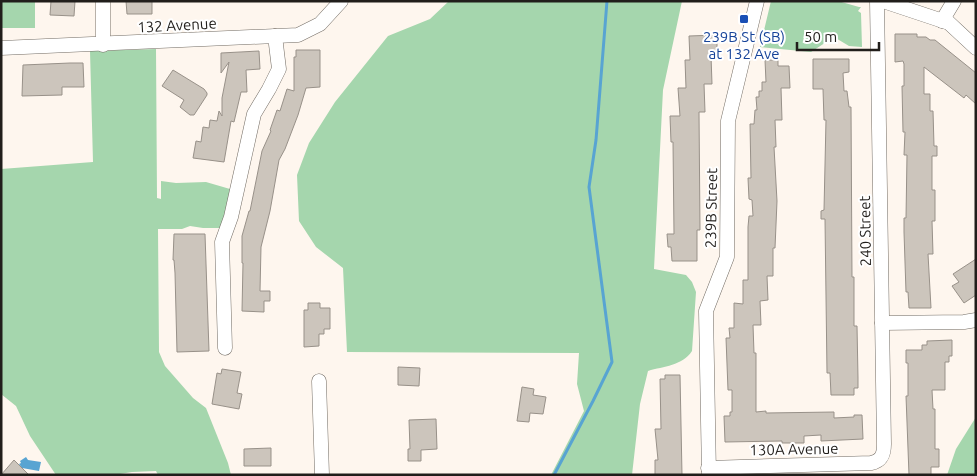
<svg xmlns="http://www.w3.org/2000/svg" width="977" height="476" font-family="Ubuntu,sans-serif">
	<style>
		.green { fill: #a5d6ad }
		.water { fill: #58a4d2 }
		.lines { fill: none; stroke-linecap: round; stroke-linejoin: round }
		.stream { stroke: #58a4d2; stroke-width: 3 }
		.building { fill: #ccc5bc; stroke: #989189 }
		.minor-casing { stroke: #736d65; stroke-width: 15 }
		.minor { stroke: #fff; stroke-width: 14 }
		.transit-dot { fill: #1a4fb4; stroke: #fff; stroke-width: 2 }
		.labels { text-anchor: middle; dominant-baseline: central; stroke-width: 4; stroke-linejoin: round; paint-order: stroke }
		.street-label { font-size: 15px; fill: #211e1b; stroke: #fff }
		.transit-label { font-size: 15px; fill: #164399; stroke: #fff }
	</style>
	<rect width="100%" height="100%" fill="#fef6ee"/>
	<!-- green -->
	<g class="green">
		<rect x="1" y="1" width="34" height="27"/>
		<path d="M449,1H682L663,90L654,269L686,275L692,282L696,292L692,351C682,366 664,366 648,371L640,404L632,475H551L584,411L577,384L579,353L347,352L343,268L316,247L299,221L297,175L309,143L335,102L388,36L430,19Z"/>
		<polygon points="771,1 838,1 859,7 861,7 858,11 861,13 862,47 849,46 834,37 811,52 760,47"/>
		<polygon points="156,49 157,198 161,199 161,181 176,183 206,182 230,189 227,208 220,228 203,228 190,226 182,229 158,229 159,352 165,366 193,398 206,408 228,463 231,475 158,475 156,471 132,472 114,475 56,475 30,436 16,406 1,394 1,169 93,162 90,51"/>
		<polygon points="976,417 976,475 947,475 956,449"/>
	</g>
	<!-- water -->
	<polygon class="water" points="26,457 28,460 41,462 39,471 22,468 19,464 21,463 20,461"/>
	<g class="lines">
		<!-- stream -->
		<polyline class="stream" points="554,475 593,401 612,362 589,187 596,140 607,1"/>
	</g>
	<!-- building -->
	<g class="building">
		<polygon points="51,1 75,1 74,16 50,15"/>
		<polygon points="126,1 152,1 152,14 127,14"/>
		<polygon points="895,34 917,34 917,37 926,37 930,40 935,40 976,73 976,104 966,95 964,98 924,67 924,94 930,94 930,111 933,111 934,146 937,146 937,156 932,156 932,190 935,190 935,221 932,221 933,254 928,254 931,308 909,308 908,292 906,292 904,232 904,218 906,218 907,155 904,155 905,132 903,132 902,86 904,86 904,64 903,61 895,62"/>
		<polygon points="717,35 717,56 711,56 712,84 704,84 705,112 699,112 700,230 697,230 697,261 672,261 671,247 668,247 667,234 674,234 673,142 671,142 670,116 680,116 678,88 686,88 685,60 690,60 689,36"/>
		<polygon points="296,50 320,50 320,87 306,88 298,115 285,149 279,160 270,211 261,247 260,291 270,291 270,301 264,301 264,312 242,311 243,263 242,263 242,236 249,211 250,211 262,151 271,131 270,130 277,110 280,111 287,89 294,91 294,57 296,57"/>
		<polygon points="259,51 260,69 246,70 247,92 241,92 234,122 231,121 224,162 193,158 196,141 201,142 203,127 209,128 210,120 217,121 219,111 222,116 222,98 229,62 221,73 221,53"/>
		<polygon points="813,59 849,59 849,72 843,73 844,91 847,91 849,107 851,107 852,277 854,277 854,326 857,326 858,378 858,388 854,388 854,395 831,395 830,373 827,373 825,219 821,219 821,211 824,210 826,120 824,120 823,89 813,89"/>
		<polygon points="765,60 778,60 778,66 789,66 790,88 781,88 782,120 775,120 776,147 774,147 777,201 775,248 773,248 773,276 767,276 768,300 760,301 761,325 753,325 754,353 756,353 756,412 766,411 766,413 834,412 834,418 854,417 854,415 862,415 863,439 821,441 821,435 804,436 804,443 782,443 782,441 725,442 724,416 730,416 730,412 732,412 732,390 728,390 726,338 730,338 729,328 734,328 734,303 743,304 743,280 748,280 748,227 749,216 753,216 752,200 749,199 748,178 751,178 750,124 754,124 755,110 757,110 756,97 759,97 759,91 762,91 762,82 766,82"/>
		<polygon points="70,63 83,63 84,87 62,87 62,95 22,96 23,65"/>
		<polygon points="173,70 204,89 207,93 207,95 194,115 190,115 180,107 184,100 162,86"/>
		<polygon points="174,234 205,234 209,351 177,352 175,273 174,260 173,260"/>
		<polygon points="976,259 976,295 964,303 952,286 959,282 953,274"/>
		<polygon points="308,303 320,303 320,308 330,308 330,329 324,329 324,334 319,334 319,346 304,347 304,310 308,310"/>
		<polygon points="952,340 952,356 949,356 949,362 945,362 945,390 932,390 933,409 935,409 935,449 939,449 939,467 931,467 931,475 909,475 906,396 908,396 908,363 906,363 906,350 922,350 922,345 927,345 927,341"/>
		<polygon points="398,367 420,368 419,386 398,385"/>
		<polygon points="222,369 241,372 237,393 242,394 239,409 212,404 217,373 221,374"/>
		<polygon points="665,375 680,375 682,475 655,475 655,460 658,460 655,429 661,429 660,379 665,379"/>
		<polygon points="522,387 534,389 533,395 546,397 543,414 530,413 529,422 517,421"/>
		<polygon points="436,419 437,449 421,450 421,461 408,461 408,449 410,449 409,420"/>
		<polygon points="271,448 271,466 244,466 244,449"/>
		<polygon points="14,460 29,475 1,475"/>
	</g>
	<g class="lines">
		<!-- minor casing -->
		<g class="minor-casing">
			<g id="minor">
				<polyline points="883,1 949,23 976,48"/>
				<polyline points="942,21 954,1"/>
				<polyline points="103,45 103,1"/>
				<polyline points="1,48 298,35 320,24 341,1"/>
				<polyline points="882,323 964,322 976,320"/>
				<polyline points="225,348 222,242 231,217 254,114 269,89 279,69 275,36"/>
				<polyline points="319,381 322,475"/>
				<path d="M708,468L871,463C882,461 884,454 884,444L877,1"/>
				<polyline points="709,475 706,311 727,257 728,121 757,1"/>
			</g>
		</g>
		<!-- minor -->
		<use href="#minor" class="minor"/>
	</g>
	<!-- markers -->
	<rect class="transit-dot" x="739" y="14" width="10" height="10" rx="2.5"/>
	<g class="labels">
		<!-- street labels -->
		<g class="street-label">
			<text transform="translate(177 25) rotate(-3)">132 Avenue</text>
			<text transform="translate(711 208) rotate(-89)">239B Street</text>
			<text transform="translate(865 231) rotate(-91)">240 Street</text>
			<text transform="translate(794 449) rotate(-1)">130A Avenue</text>
		</g>
		<!-- transit labels -->
		<g class="transit-label">
			<text x="744" y="36">239B St (SB)<tspan x="744" dy="17">at 132 Ave</tspan></text>
		</g>
	</g>
	<!-- border -->
	<rect width="977" height="476" fill="none" stroke="#211e1b" stroke-width="5"/>
	<!-- scale -->
	<path d="M797 42v8h82v-8" fill="none" stroke="#211e1b" stroke-width="2.5"/>
	<text x="804" y="42" font-size="15" fill="#211e1b" stroke="#ffffff" stroke-width="4" paint-order="stroke">50 m</text>
</svg>
